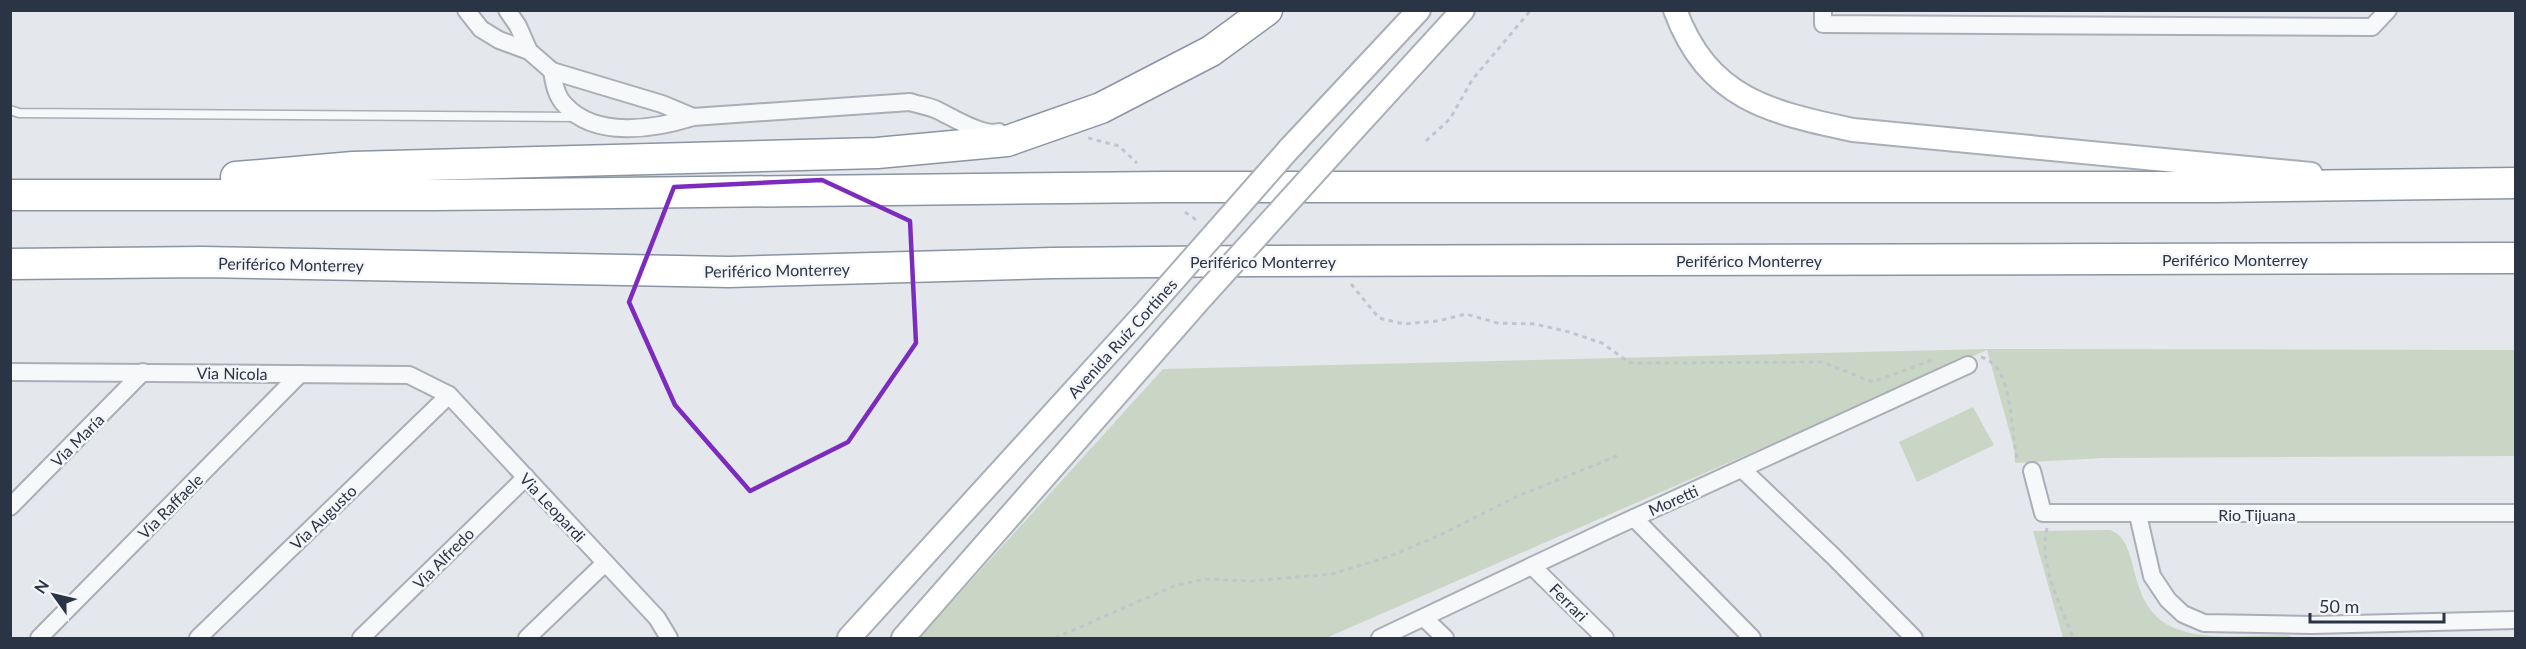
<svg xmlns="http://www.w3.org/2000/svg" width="2526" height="649" font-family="Lato,sans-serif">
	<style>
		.green { fill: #c9d6c5 }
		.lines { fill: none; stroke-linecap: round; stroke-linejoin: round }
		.lane-casing { stroke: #a9aeb7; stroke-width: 11 }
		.street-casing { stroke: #a9aeb7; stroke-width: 20 }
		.secondary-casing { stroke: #a9aeb7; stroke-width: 26 }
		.highway-casing { stroke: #8b94a3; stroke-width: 33 }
		.path { stroke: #c2c5cb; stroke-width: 3; stroke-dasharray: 4.5 4.5; stroke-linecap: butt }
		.lane { stroke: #f7f8fa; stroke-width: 8 }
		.street { stroke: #f7f8fa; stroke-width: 16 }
		.secondary { stroke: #fff; stroke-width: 22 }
		.highway { stroke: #fff; stroke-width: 30 }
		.secondary-bridge-casing { stroke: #a9aeb7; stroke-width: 26; stroke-linecap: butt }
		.secondary-bridge { stroke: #fff; stroke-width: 22 }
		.marked { fill: none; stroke: #7b2cbf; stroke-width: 4.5; stroke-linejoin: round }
		.labels { text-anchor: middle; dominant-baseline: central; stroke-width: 5; stroke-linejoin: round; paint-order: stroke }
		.street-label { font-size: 16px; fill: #2b3445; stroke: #f4f6f9 }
	</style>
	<rect width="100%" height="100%" fill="#e4e7ec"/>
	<!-- green -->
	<g class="green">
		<polygon points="1987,349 2515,350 2515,456 2103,458 2015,463 2014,448 1987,350 1326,638 919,638 1163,369"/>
		<polygon points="1973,407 1994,445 1917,482 1899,442"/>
		<path d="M2110,530C2145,543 2121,613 2183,631C2215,641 2254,634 2288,635L2294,638H2063L2033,531Z"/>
	</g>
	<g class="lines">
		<!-- lane casing -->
		<g class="lane-casing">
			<polyline id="lane" points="10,110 19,113 577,117"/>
		</g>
		<!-- street casing -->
		<g class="street-casing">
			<g id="street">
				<polyline points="466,10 481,29 499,40 529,51 552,71 662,104 693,117"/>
				<polyline points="507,10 518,26 529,51"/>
				<polyline points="1823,10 1823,24 2372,27 2388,10"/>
				<path d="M552,71C554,83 556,96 565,105C596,139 655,129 693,117L910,102C919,105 929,106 937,110C952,117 983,137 999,132"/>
				<polyline points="10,372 409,375 449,395 657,618 669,638"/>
				<polyline points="1742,469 1833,556 1914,638"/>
				<polyline points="2032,471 2043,513 2516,513"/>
				<polyline points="10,507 143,372"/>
				<polyline points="2138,515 2152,576 2168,600 2183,614 2204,623 2311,625 2516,620"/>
				<polyline points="1634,518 1752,638"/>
				<polyline points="1532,566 1605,638"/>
				<polyline points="1424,618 1445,638"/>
				<polyline points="39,638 300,374"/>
				<polyline points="198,638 449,395"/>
				<polyline points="361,638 526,477"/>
				<polyline points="527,638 605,563"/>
				<polyline points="1380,638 1612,528 1968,365"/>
			</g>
		</g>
		<!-- secondary casing -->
		<g class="secondary-casing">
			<g id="secondary">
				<path d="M1675,10C1708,99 1769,112 1853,130L2311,174"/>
				<polyline points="1346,138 1463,10"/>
				<polyline points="1289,149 1419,10"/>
				<polyline points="849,638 1143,315"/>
				<polyline points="903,638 1203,296"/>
			</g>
		</g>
		<!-- highway casing -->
		<g class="highway-casing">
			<g id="highway">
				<polyline points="236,177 353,167 877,153 1007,141 1101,108 1211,51 1267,10"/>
				<polyline points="10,195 432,195 1164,187 2214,187 2516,183"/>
				<polyline points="10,264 202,262 729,272 1052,263 1255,261 2516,258"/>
			</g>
		</g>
		<!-- path -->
		<g class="path">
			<polyline points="1088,138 1119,146 1137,163"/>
			<polyline points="1426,141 1450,119 1472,80 1531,10"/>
			<polyline points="1185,212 1199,222"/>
			<polyline points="1351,284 1379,318 1404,324 1438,321 1466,314 1497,323 1535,324 1569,332 1602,343 1630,363 1822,362 1873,382 1935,359"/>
			<path d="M1981,357C2016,367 2009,433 2018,461"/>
			<path d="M2047,528C2038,566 2061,604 2073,638"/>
			<polyline points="1055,638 1174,586 1205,579 1251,581 1332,574 1388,557 1438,536 1518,496 1617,456"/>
		</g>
		<!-- lane -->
		<use href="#lane" class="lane"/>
		<!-- street -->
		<use href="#street" class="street"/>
		<!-- secondary -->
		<use href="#secondary" class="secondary"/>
		<!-- highway -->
		<use href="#highway" class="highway"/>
		<!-- secondary-bridge casing -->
		<g class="secondary-bridge-casing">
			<g id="secondary-bridge">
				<polyline points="1203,296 1346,138"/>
				<polyline points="1143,315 1289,149"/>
			</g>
		</g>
		<!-- secondary-bridge -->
		<use href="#secondary-bridge" class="secondary-bridge"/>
	</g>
	<!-- marked area -->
	<path class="marked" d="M822,180L910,221L916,343L848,442L750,491L675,405L629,302L674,187Z"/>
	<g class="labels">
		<!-- street labels -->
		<g class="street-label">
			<text x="2235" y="259">Periférico Monterrey</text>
			<text x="1749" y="260">Periférico Monterrey</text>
			<text x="1263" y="261">Periférico Monterrey</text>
			<text transform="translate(291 264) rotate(1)">Periférico Monterrey</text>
			<text transform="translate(777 270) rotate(-1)">Periférico Monterrey</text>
			<text transform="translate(1122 338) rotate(-48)">Avenida Ruíz Cortines</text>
			<text transform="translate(232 373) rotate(1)">Via Nicola</text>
			<text transform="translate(77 440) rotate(-45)">Via María</text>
			<text transform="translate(1673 500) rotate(-24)">Moretti</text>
			<text transform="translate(170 506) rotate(-45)">Via Raffaele</text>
			<text transform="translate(553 507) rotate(47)">Via Leopardi</text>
			<text x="2257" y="514">Rio Tijuana</text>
			<text transform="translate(323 517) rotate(-44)">Via Augusto</text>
			<text transform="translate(443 558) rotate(-45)">Via Alfredo</text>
			<text transform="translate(1569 602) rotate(45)">Ferrari</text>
		</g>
	</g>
	<!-- border -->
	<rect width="2526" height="649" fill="none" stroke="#2b3445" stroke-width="24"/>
	<!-- north arrow -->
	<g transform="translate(54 595) rotate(304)" stroke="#f4f6f9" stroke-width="4.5" paint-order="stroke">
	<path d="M0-4.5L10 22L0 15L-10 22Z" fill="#2b3445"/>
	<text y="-9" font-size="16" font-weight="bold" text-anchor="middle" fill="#2b3445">N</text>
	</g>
	<!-- scale -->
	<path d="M2310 613v9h134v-9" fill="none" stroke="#2b3445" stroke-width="3"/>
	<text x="2319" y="613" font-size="18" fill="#2b3445" stroke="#f4f6f9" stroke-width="4.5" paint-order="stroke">50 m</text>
</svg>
